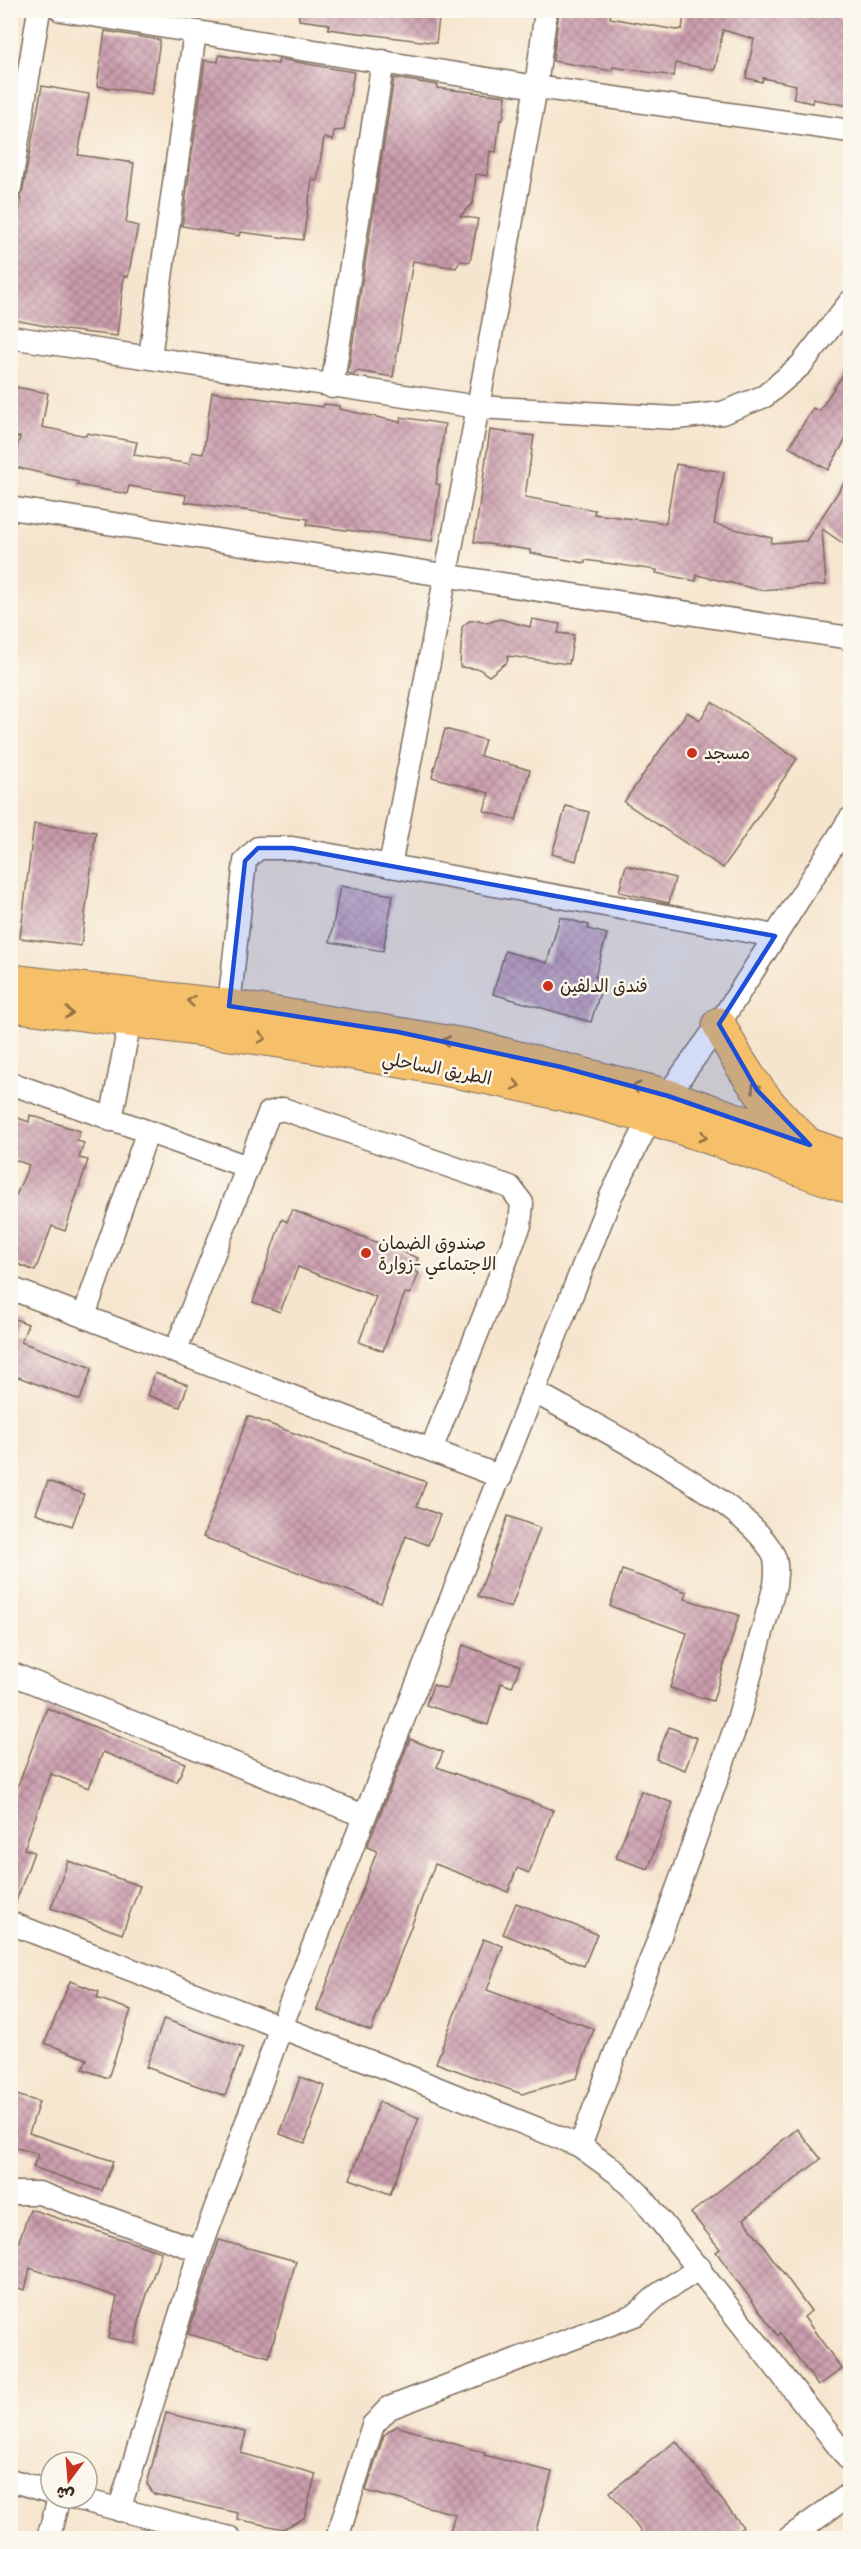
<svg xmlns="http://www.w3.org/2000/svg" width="861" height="2549" font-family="Pangolin,'Playpen Sans Arabic',sans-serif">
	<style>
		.building { fill: url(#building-cross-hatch) }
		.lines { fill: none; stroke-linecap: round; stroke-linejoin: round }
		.minor-casing { stroke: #7c6b5c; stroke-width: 25 }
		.highway-casing { stroke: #7c6b5c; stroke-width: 35 }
		.minor { stroke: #fff; stroke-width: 22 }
		.highway { stroke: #f6c06b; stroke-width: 33 }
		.oneway { stroke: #8f6e41 }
		.marked { fill: #1d4ed8; fill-opacity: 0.2; stroke: #1d4ed8; stroke-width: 4.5; stroke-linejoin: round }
		.poi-dot { fill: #c8321e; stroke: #fbf7ec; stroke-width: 2 }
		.labels { text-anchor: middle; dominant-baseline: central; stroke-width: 5; stroke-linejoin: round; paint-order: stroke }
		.poi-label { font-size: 18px; fill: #3b2a1e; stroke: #fbf7ec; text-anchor: start }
		.street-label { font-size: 18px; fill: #3b2a1e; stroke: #fbf7ec }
	</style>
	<defs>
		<pattern id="building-cross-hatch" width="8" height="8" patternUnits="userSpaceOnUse" patternTransform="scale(1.5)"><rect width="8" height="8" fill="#ca9cad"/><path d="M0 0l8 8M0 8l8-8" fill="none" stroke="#a57f8c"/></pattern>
	</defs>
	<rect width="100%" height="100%" fill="#fbf7ec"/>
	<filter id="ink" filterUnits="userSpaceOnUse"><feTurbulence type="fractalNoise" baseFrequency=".0167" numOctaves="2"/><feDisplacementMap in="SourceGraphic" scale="12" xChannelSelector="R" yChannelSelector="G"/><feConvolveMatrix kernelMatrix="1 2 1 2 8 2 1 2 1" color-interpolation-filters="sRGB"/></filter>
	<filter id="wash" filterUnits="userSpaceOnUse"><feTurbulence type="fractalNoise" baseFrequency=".008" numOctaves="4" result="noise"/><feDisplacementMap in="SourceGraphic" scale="24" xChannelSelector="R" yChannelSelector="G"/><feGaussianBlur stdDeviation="1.35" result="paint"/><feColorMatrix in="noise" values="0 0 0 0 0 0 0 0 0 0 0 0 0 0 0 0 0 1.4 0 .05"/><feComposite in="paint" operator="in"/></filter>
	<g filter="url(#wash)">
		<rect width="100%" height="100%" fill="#f6e5ce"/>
		<g id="blocks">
			<!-- building -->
			<g class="building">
				<polygon points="299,10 440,10 436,43 328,29 329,24 299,20"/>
				<polygon points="559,10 612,10 610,18 676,30 682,29 685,10 850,10 850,106 813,99 812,103 793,99 796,85 763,78 762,82 746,78 754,39 723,30 715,70 676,63 674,76 613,67 612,71 553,61"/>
				<polygon points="105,31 160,40 152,94 97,86"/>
				<polygon points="219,55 278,64 279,59 354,72 344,130 334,131 333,140 324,138 317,181 312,180 303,240 240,232 239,236 182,226 205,60 218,62"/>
				<polygon points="394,78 438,85 437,88 506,96 503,120 500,120 496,152 490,151 487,176 476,174 473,203 460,216 478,219 470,262 460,261 456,268 413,261 393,377 357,371 353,375 348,373"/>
				<polygon points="42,86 89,94 78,155 134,163 126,223 138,226 128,277 124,276 117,336 65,330 10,319 10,274 21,199 18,199 23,190"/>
				<polygon points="850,364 850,432 828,470 789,447 813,408 819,411"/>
				<polygon points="10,386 48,393 42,427 86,436 87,433 137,442 134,455 190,464 192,452 203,454 212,392 323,407 324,404 340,406 339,409 400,422 401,417 445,424 436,484 440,485 432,541 307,525 308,519 185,502 186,495 129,486 127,494 77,485 78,482 11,466 20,437 10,437"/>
				<polygon points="490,430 534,436 525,497 595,510 594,514 666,523 676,464 724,472 714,524 772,538 771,543 806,541 850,474 850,548 822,529 826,585 760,590 697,575 696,581 656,573 657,570 585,560 585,563 530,553 530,550 474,542"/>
				<polygon points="500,619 530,627 532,619 560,624 558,633 574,635 569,664 508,656 507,662 489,676 479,669 460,667 462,627 469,621 479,620 487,623"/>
				<polygon points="712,702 797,759 723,868 624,802 687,712 700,720"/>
				<polygon points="445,729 485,740 480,756 530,770 516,820 484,811 489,793 432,777"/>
				<polygon points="566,806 589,812 576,861 552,854"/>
				<polygon points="34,824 96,832 81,946 20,938"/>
				<polygon points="626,865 675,878 669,903 619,892"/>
				<polygon points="340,886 393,895 383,951 330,942"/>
				<polygon points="560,917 589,925 588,929 607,934 595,977 604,979 591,1022 493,994 505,951 547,963"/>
				<polygon points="10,1115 29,1122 30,1115 80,1131 77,1141 84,1143 79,1158 88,1160 65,1231 52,1226 35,1271 10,1261 10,1209 29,1165 10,1158"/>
				<polygon points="292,1210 418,1258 413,1271 419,1273 410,1294 405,1293 383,1351 359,1342 376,1297 298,1267 280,1312 253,1302 282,1219 287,1222"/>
				<polygon points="10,1317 28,1324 21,1342 92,1368 80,1400 10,1374"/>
				<polygon points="155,1373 188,1385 180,1407 147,1395"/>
				<polygon points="248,1416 426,1482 417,1506 440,1515 428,1545 406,1536 381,1603 203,1537"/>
				<polygon points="48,1481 84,1494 72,1526 36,1513"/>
				<polygon points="508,1516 540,1528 511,1608 478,1596"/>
				<polygon points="622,1570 687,1592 685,1599 739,1615 713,1701 670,1688 687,1633 610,1606"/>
				<polygon points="463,1645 520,1666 512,1687 501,1683 488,1725 426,1705 433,1685 447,1689"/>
				<polygon points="47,1708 185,1763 177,1782 103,1752 89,1788 51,1774 24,1849 34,1852 13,1910 10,1910 10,1807"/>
				<polygon points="669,1727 697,1738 685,1770 656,1759"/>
				<polygon points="410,1739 443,1752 437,1767 553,1810 529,1873 517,1868 508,1892 435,1864 371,2031 317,2010 377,1851 367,1847"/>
				<polygon points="641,1791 673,1803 648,1869 616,1858"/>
				<polygon points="68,1861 140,1886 122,1934 51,1908"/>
				<polygon points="516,1903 597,1934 584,1966 503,1934"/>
				<polygon points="483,1939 503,1946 487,1990 594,2029 577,2078 522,2094 436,2063"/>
				<polygon points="70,1981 99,1992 97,1998 131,2010 108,2078 83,2069 87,2059 45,2043"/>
				<polygon points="164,2019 243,2048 225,2096 146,2067"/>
				<polygon points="300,2077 325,2086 305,2143 280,2134"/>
				<polygon points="10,2093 39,2102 29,2133 113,2161 102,2191 33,2167 38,2154 10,2146"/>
				<polygon points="379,2102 419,2118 390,2194 350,2179"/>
				<polygon points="797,2129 821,2159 744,2219 811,2311 804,2317 842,2369 818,2386 780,2333 778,2336 716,2252 720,2249 691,2213"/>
				<polygon points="30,2209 161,2252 141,2313 135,2343 108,2338 117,2297 30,2268 25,2290 10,2286 10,2267"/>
				<polygon points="219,2240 296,2261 269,2357 188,2334"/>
				<polygon points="166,2413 246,2432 241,2453 316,2474 304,2518 283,2529 237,2519 238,2513 154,2494 147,2484"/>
				<polygon points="396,2426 485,2453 484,2455 552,2472 534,2538 448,2538 455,2514 366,2491 384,2435"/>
				<polygon points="676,2441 743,2527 728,2538 646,2538 610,2492"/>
			</g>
		</g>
	</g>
	<g filter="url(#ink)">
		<use href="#blocks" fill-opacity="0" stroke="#7c6b5c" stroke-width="1.5"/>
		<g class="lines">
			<!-- minor casing -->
			<g class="minor-casing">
				<g id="minor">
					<polyline points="61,10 536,87 850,131"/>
					<polyline points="10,188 39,10"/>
					<polyline points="10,337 478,407 676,418 722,413 765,396 801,365 850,302"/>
					<polyline points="150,357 195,32"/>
					<polyline points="332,387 383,61"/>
					<polyline points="10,508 850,638"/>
					<polyline points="390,866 478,407 536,87 546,10"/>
					<polyline points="229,1006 245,861 258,848 292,848 775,936"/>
					<polyline points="10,1083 248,1167"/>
					<polyline points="111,1120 130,1020"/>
					<polyline points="10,1288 501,1477"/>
					<polyline points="84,1316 147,1133"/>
					<polyline points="175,1352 269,1113 283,1109 510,1187 522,1203 520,1225 431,1450"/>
					<path d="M533,1391C588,1422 748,1501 773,1554C778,1563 776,1574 775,1585L738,1720L663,1928L580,2146"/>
					<polyline points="10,1673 364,1816"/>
					<polyline points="10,1923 397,2072 580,2146 616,2172 640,2195 850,2461"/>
					<polyline points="10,2193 39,2193 200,2251"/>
					<polyline points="10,2480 51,2492"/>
					<polyline points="75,2498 230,2538"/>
					<polyline points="119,2510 200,2251 281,2027 611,1196 650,1119 719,1024 850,819"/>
					<polyline points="48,2538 59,2498"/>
					<polyline points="337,2538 373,2425 389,2408 637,2314 659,2294 700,2268"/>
					<polyline points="789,2538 850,2494"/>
				</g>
			</g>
			<!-- highway casing -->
			<g class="highway-casing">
				<g id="highway">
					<polyline points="10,981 229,1006 471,1046 668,1096 850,1159"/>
					<path d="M10,1005C201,1029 392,1053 579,1098C671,1121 761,1156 850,1187"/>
					<path d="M719,1024C740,1068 765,1105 802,1138"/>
				</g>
			</g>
			<!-- minor -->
			<use href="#minor" class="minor"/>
			<!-- highway -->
			<use href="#highway" class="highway"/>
		</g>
		<!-- one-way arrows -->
		<defs><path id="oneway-chevron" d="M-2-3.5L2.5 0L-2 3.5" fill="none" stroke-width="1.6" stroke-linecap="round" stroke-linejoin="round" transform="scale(1.5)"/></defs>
		<g class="oneway">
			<use href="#oneway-chevron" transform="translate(191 1001) rotate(-174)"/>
			<use href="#oneway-chevron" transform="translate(69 1013) rotate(7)"/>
			<use href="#oneway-chevron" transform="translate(262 1038) rotate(8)"/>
			<use href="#oneway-chevron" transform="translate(446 1041) rotate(-170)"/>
			<use href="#oneway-chevron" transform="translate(516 1085) rotate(12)"/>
			<use href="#oneway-chevron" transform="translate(636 1087) rotate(-165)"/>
			<use href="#oneway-chevron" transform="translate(755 1087) rotate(-126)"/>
			<use href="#oneway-chevron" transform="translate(703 1137) rotate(18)"/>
		</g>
	</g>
	<!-- marked area -->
	<path class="marked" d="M258,848H292L775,936L719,1024L757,1090L810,1145L668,1096L561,1067L398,1032L229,1006L245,861Z"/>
	<!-- markers -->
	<g class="poi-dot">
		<circle cx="692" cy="753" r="6"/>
		<circle cx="548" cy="986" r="6"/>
		<circle cx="366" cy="1253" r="6"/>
	</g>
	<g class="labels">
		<!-- poi labels -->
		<g class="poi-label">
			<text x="704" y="753">مسجد</text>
			<text x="560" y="986">فندق الدلفين</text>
			<text x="378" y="1243">صندوق الضمان<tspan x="378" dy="21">الاجتماعي -زوارة</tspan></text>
		</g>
		<!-- street labels -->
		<g class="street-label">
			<text transform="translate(437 1069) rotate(11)">الطريق الساحلي</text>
		</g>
	</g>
	<!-- margin -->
	<rect width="861" height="2549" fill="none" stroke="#fbf7ec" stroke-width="36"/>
	<!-- north arrow -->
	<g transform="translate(69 2480) rotate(196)"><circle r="28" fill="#fbf7ec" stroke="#aea59a" stroke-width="1.5"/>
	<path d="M0-4.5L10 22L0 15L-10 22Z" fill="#c8321e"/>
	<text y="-9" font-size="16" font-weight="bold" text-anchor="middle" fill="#3b2a1e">ش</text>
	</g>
</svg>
